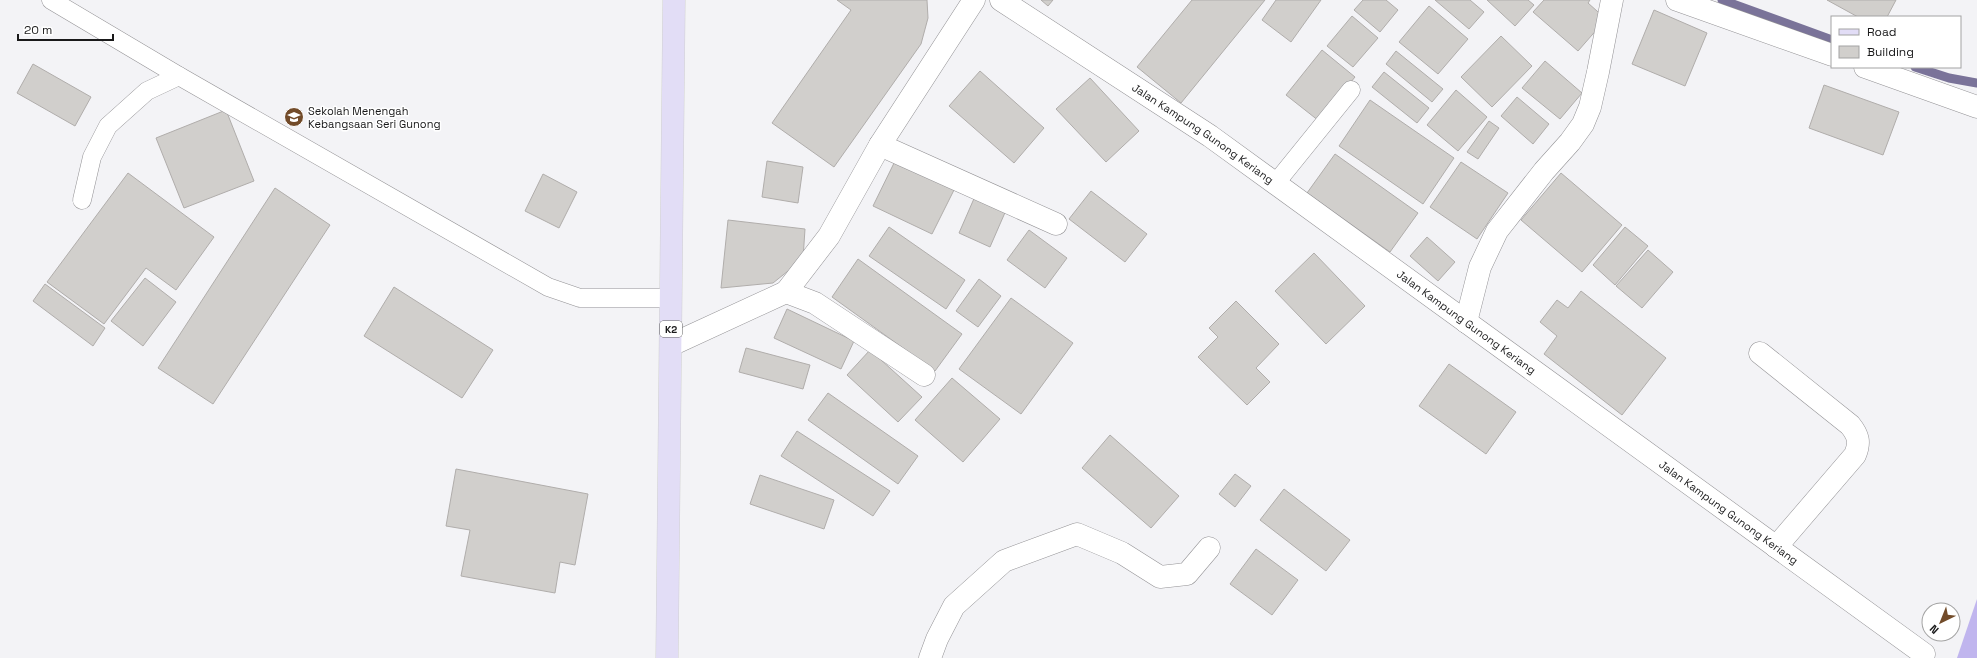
<svg xmlns="http://www.w3.org/2000/svg" width="1977" height="658" font-family="'Space Grotesk',sans-serif">
	<style>
		.forest { fill: #c0b5ee }
		.lines { fill: none; stroke-linecap: round; stroke-linejoin: round }
		.stream { stroke: #7a7399; stroke-width: 9 }
		.building { fill: #d1cfcc; stroke: #b0adab }
		.lane-casing { stroke: #939295; stroke-width: 19 }
		.street-casing { stroke: #939295; stroke-width: 23 }
		.primary-casing { stroke: #d1d1d1; stroke-width: 23 }
		.lane { stroke: #fff; stroke-width: 18 }
		.street { stroke: #fff; stroke-width: 22 }
		.primary { stroke: #e2ddf6; stroke-width: 22 }
		.labels { text-anchor: middle; dominant-baseline: central; stroke-width: 3; stroke-linejoin: round; paint-order: stroke }
		.shield { fill: #fff; stroke: #5e5e5f; stroke-width: 1 }
		.shield-label { font-size: 10px; font-weight: bold; fill: #19191a }
		.poi-label { font-size: 11px; fill: #19191a; stroke: #fff; text-anchor: start }
		.street-label { font-size: 11px; fill: #19191a; stroke: #fff }
	</style>
	<rect width="100%" height="100%" fill="#f3f3f6"/>
	<!-- forest -->
	<polygon class="forest" points="1977,599 1977,658 1957,658"/>
	<g class="lines">
		<!-- stream -->
		<g class="stream">
			<polyline points="1722,0 1832,40"/>
			<polyline points="1915,67 1949,78 1977,83"/>
		</g>
	</g>
	<!-- building -->
	<g class="building">
		<polygon points="837,0 927,0 928,18 921,44 834,167 772,123 851,10"/>
		<polygon points="1041,0 1053,0 1048,6"/>
		<polygon points="1192,0 1265,0 1181,103 1137,67"/>
		<polygon points="1276,0 1321,0 1291,42 1262,20"/>
		<polygon points="1363,0 1386,0 1398,10 1380,32 1354,10"/>
		<polygon points="1435,0 1470,0 1484,12 1469,29"/>
		<polygon points="1487,0 1528,0 1534,5 1515,26"/>
		<polygon points="1544,0 1590,0 1588,3 1606,19 1578,51 1533,12"/>
		<polygon points="1827,0 1896,0 1887,17 1858,17"/>
		<polygon points="1429,6 1468,39 1438,74 1399,42"/>
		<polygon points="1654,10 1707,33 1685,86 1632,64"/>
		<polygon points="1352,16 1378,38 1353,67 1327,46"/>
		<polygon points="1501,36 1532,66 1492,107 1461,77"/>
		<polygon points="1322,50 1355,77 1319,121 1286,95"/>
		<polygon points="1396,51 1443,89 1432,102 1386,64"/>
		<polygon points="1545,61 1582,93 1560,119 1522,88"/>
		<polygon points="33,64 91,97 75,126 17,93"/>
		<polygon points="980,71 1044,128 1014,163 949,106"/>
		<polygon points="1384,72 1429,108 1417,123 1372,87"/>
		<polygon points="1090,78 1139,131 1106,162 1056,109"/>
		<polygon points="1824,85 1899,112 1883,155 1809,128"/>
		<polygon points="1456,90 1487,117 1458,151 1427,125"/>
		<polygon points="1517,97 1549,124 1533,144 1501,116"/>
		<polygon points="1370,100 1454,158 1423,204 1339,146"/>
		<polygon points="226,110 254,181 184,208 156,138"/>
		<polygon points="1489,121 1499,128 1478,159 1467,152"/>
		<polygon points="1335,154 1418,213 1390,252 1307,193"/>
		<polygon points="896,159 955,188 932,234 873,206"/>
		<polygon points="767,161 803,167 798,203 762,197"/>
		<polygon points="1461,162 1508,193 1477,239 1430,207"/>
		<polygon points="128,173 214,237 176,290 146,268 104,324 47,282"/>
		<polygon points="1561,173 1622,225 1582,272 1521,220"/>
		<polygon points="543,174 577,192 559,228 525,211"/>
		<polygon points="275,188 330,225 213,404 158,368"/>
		<polygon points="1091,191 1147,234 1125,262 1069,219"/>
		<polygon points="976,194 1007,208 990,247 959,233"/>
		<polygon points="728,220 805,229 803,259 773,283 721,288"/>
		<polygon points="889,227 965,280 946,309 869,256"/>
		<polygon points="1625,227 1648,246 1615,285 1593,265"/>
		<polygon points="1029,230 1067,258 1045,288 1007,260"/>
		<polygon points="1427,237 1455,262 1438,281 1410,256"/>
		<polygon points="1648,250 1673,272 1642,308 1616,286"/>
		<polygon points="1314,253 1365,306 1326,344 1275,291"/>
		<polygon points="858,259 962,334 935,371 832,297"/>
		<polygon points="145,278 176,302 143,346 111,321"/>
		<polygon points="979,279 1001,296 978,327 956,311"/>
		<polygon points="45,284 105,328 93,346 33,301"/>
		<polygon points="394,287 493,350 462,398 364,336"/>
		<polygon points="1581,291 1666,358 1622,415 1544,354 1557,336 1540,322 1557,300 1568,308"/>
		<polygon points="1011,298 1073,343 1021,414 959,369"/>
		<polygon points="1236,301 1279,344 1256,368 1270,382 1247,405 1198,357 1218,337 1209,328"/>
		<polygon points="787,309 854,341 841,369 774,338"/>
		<polygon points="746,348 810,365 803,389 739,372"/>
		<polygon points="870,350 922,397 898,422 847,375"/>
		<polygon points="1449,364 1516,412 1486,454 1419,406"/>
		<polygon points="952,378 1000,419 963,462 915,420"/>
		<polygon points="828,393 918,456 898,484 808,420"/>
		<polygon points="797,431 890,491 873,516 781,456"/>
		<polygon points="1110,435 1179,496 1151,528 1082,468"/>
		<polygon points="456,469 588,494 575,565 560,562 555,593 461,576 470,530 446,526"/>
		<polygon points="1235,474 1251,486 1235,507 1219,494"/>
		<polygon points="760,475 834,500 824,529 750,504"/>
		<polygon points="1284,489 1350,540 1326,571 1260,520"/>
		<polygon points="1256,549 1298,580 1272,615 1230,584"/>
	</g>
	<g class="lines">
		<!-- lane casing -->
		<g class="lane-casing">
			<g id="lane">
				<polyline points="51,0 179,76 548,287 580,298 671,298"/>
				<polyline points="1275,184 1351,90"/>
				<polyline points="82,200 92,157 108,126 147,91 179,76"/>
			</g>
		</g>
		<!-- street casing -->
		<g class="street-casing">
			<g id="street">
				<path id="s1" d="M1001,0L1210,136L1924,654"/>
				<polyline points="1677,0 1832,55"/>
				<polyline points="1865,67 1977,107"/>
				<polyline points="880,145 1056,224"/>
				<polyline points="786,292 829,236 880,145 974,0"/>
				<polyline points="1466,322 1480,267 1497,231 1544,171 1570,142 1583,124 1590,107 1598,72 1612,0"/>
				<polyline points="671,345 786,292 815,303 924,375"/>
				<path d="M1760,353L1850,425C1859,436 1860,443 1855,455L1776,547"/>
				<polyline points="930,658 937,639 954,606 1004,561 1077,534 1122,553 1160,577 1187,574 1209,548"/>
			</g>
		</g>
		<!-- primary casing -->
		<g class="primary-casing">
			<polyline id="primary" points="667,658 674,0"/>
		</g>
		<!-- lane -->
		<use href="#lane" class="lane"/>
		<!-- street -->
		<use href="#street" class="street"/>
		<!-- primary -->
		<use href="#primary" class="primary"/>
	</g>
	<!-- icons -->
	<defs>
		<g id="school-disc" transform="scale(1)"><circle r="9.5" fill="#724b29" stroke="#fff"/><path d="M0-5L7-2L0 1L-7-2ZM-4 1L0 2.5L4 1V4Q0 6-4 4Z" fill="#fff"/></g>
	</defs>
	<g fill-rule="evenodd">
		<use href="#school-disc" x="294" y="117"/>
	</g>
	<g class="labels">
		<!-- shield labels -->
		<rect class="shield" x="660" y="321" width="22" height="16" rx="3"/>
		<g class="shield-label">
			<text x="671" y="329">K2</text>
		</g>
		<!-- poi labels -->
		<g class="poi-label">
			<text x="308" y="111">Sekolah Menengah<tspan x="308" dy="13">Kebangsaan Seri Gunong</tspan></text>
		</g>
		<!-- street labels -->
		<g class="street-label">
			<text stroke="none"><textPath href="#s1" startOffset="242">Jalan Kampung Gunong Keriang</textPath></text>
			<text stroke="none"><textPath href="#s1" startOffset="566">Jalan Kampung Gunong Keriang</textPath></text>
			<text stroke="none"><textPath href="#s1" startOffset="890">Jalan Kampung Gunong Keriang</textPath></text>
		</g>
	</g>
	<!-- legend -->
	<rect x="1831" y="16" width="130" height="52" fill="#ffffff" stroke="#a3a3a3"/>
	<rect x="1839" y="29" width="20" height="6" fill="#e2ddf6" stroke="#a3a3a3"/>
	<text x="1867" y="36" font-size="12" fill="#19191a">Road</text>
	<rect x="1839" y="46" width="20" height="12" fill="#d1cfcc" stroke="#a3a3a3"/>
	<text x="1867" y="56" font-size="12" fill="#19191a">Building</text>
	<!-- north arrow -->
	<g transform="translate(1941 622) rotate(223)"><circle r="19" fill="#ffffff" stroke="#a3a3a3"/>
	<path d="M0-3L7 15L0 10L-7 15Z" fill="#724b29"/>
	<text y="-6" font-size="11" font-weight="bold" text-anchor="middle" fill="#19191a">N</text>
	</g>
	<!-- scale -->
	<path d="M18 34v6h95v-6" fill="none" stroke="#19191a" stroke-width="2"/>
	<text x="24" y="34" font-size="12" fill="#19191a" stroke="#ffffff" stroke-width="3" paint-order="stroke">20 m</text>
</svg>
